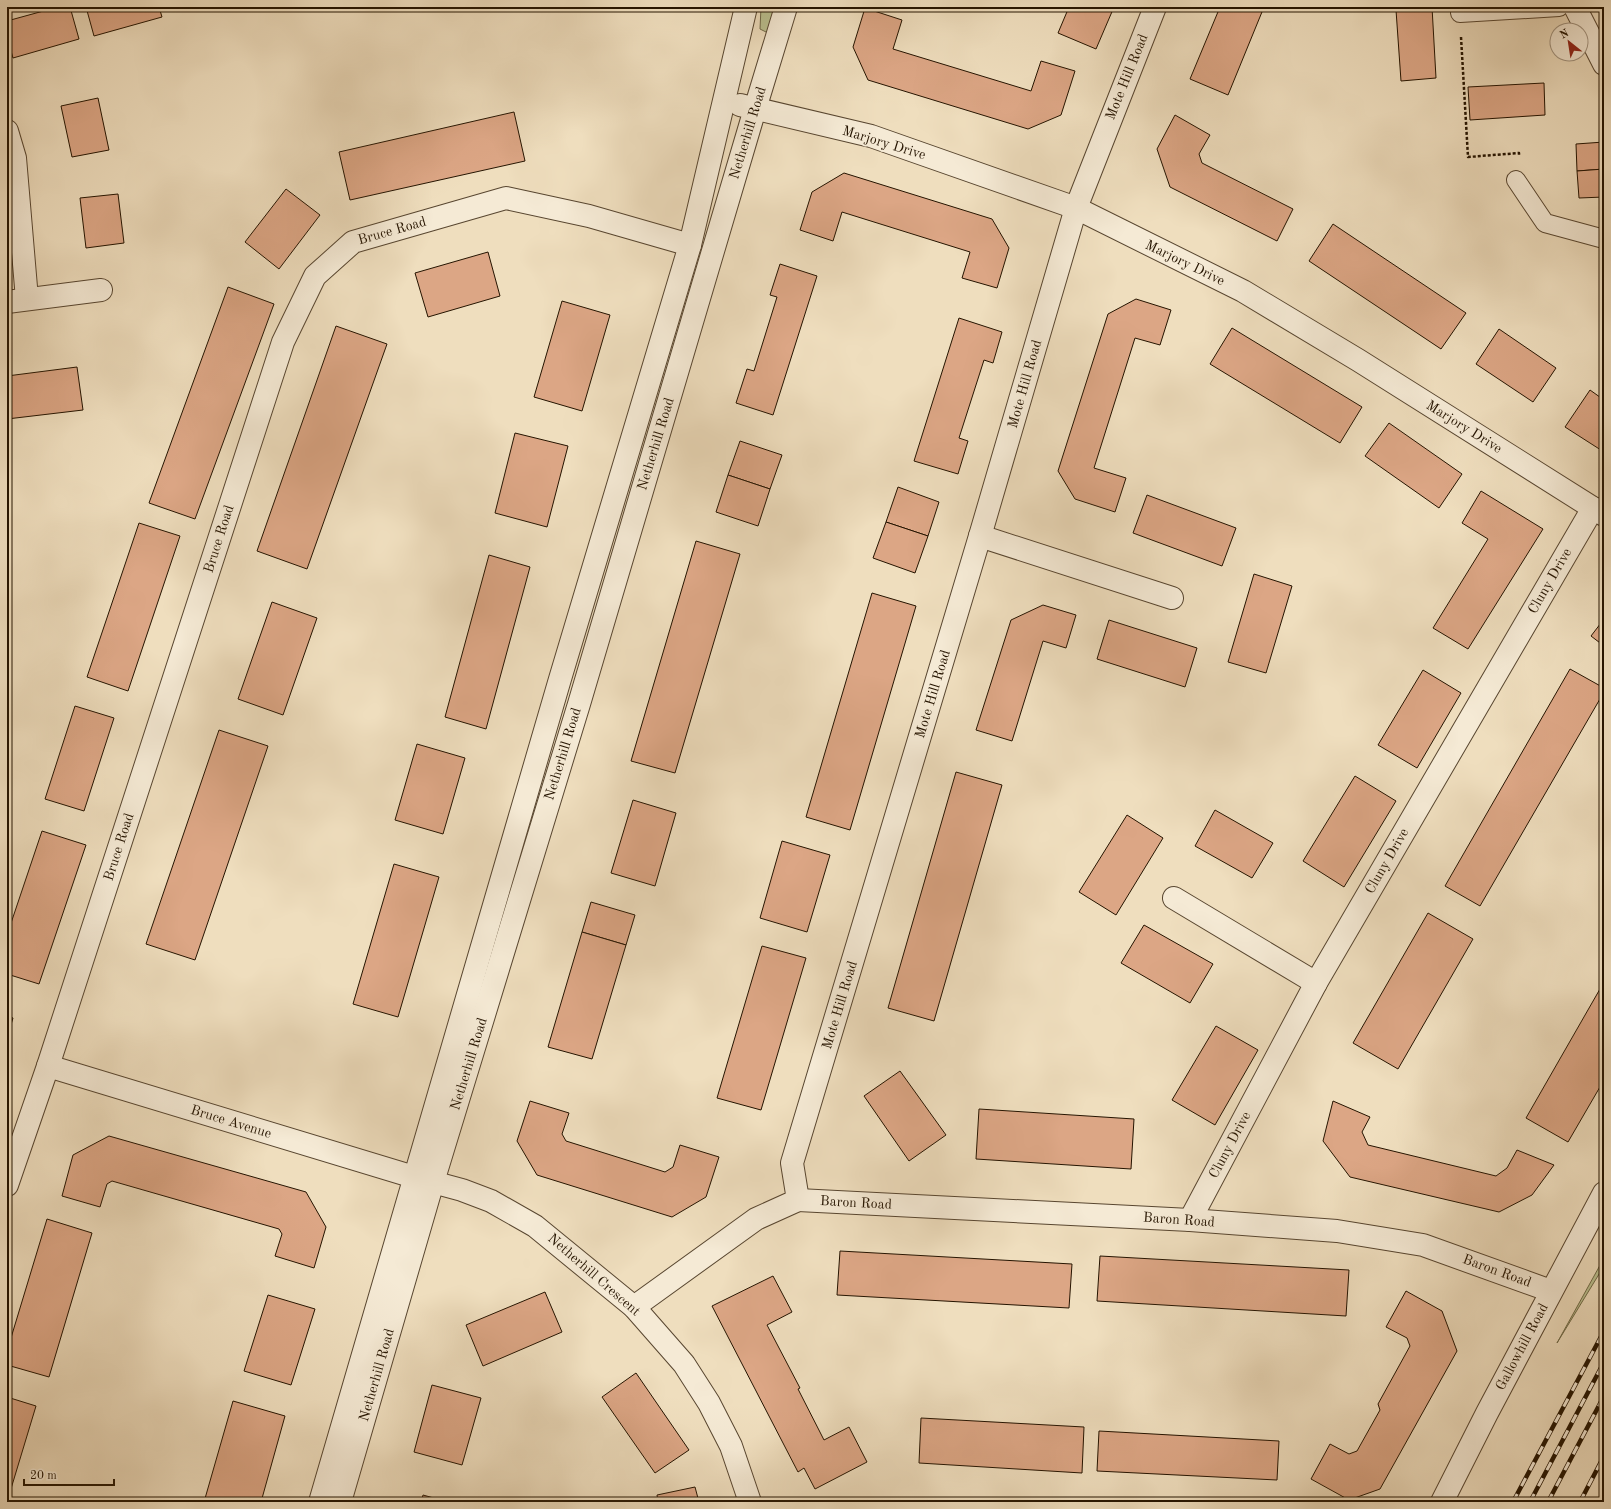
<svg xmlns="http://www.w3.org/2000/svg" width="1611" height="1509" font-family="'Old Standard TT',serif">
	<style>
		.green { fill: #bbc190; stroke: #706a48 }
		.building { fill: #dca685; stroke: #251400 }
		.lines { fill: none; stroke-linecap: round; stroke-linejoin: round }
		.lane-casing { stroke: #584630; stroke-width: 20 }
		.street-casing { stroke: #584630; stroke-width: 24 }
		.path { stroke: #251400; stroke-width: 2.5; stroke-dasharray: 3 2; stroke-linecap: butt }
		.lane { stroke: #f5ead5; stroke-width: 18 }
		.street { stroke: #f5ead5; stroke-width: 22 }
		.rail-casing { stroke: #251400; stroke-width: 4.5 }
		.rail { stroke: #f5ead5; stroke-width: 3; stroke-dasharray: 9; stroke-linecap: butt }
		.labels { text-anchor: middle; dominant-baseline: central; stroke-width: 3.5; stroke-linejoin: round; paint-order: stroke }
		.street-label { font-size: 14px; fill: #251400; stroke: #f5ead5 }
	</style>
	<rect width="100%" height="100%" fill="#efdebe"/>
	<filter id="stains"><feTurbulence type="fractalNoise" baseFrequency=".005" numOctaves="4"/><feColorMatrix values="0 0 0 0 .2 0 0 0 0 .09 0 0 0 0 .02 0 0 0 .5 -.17"/></filter>
	<radialGradient id="worn" r=".72"><stop offset=".6" stop-color="#630" stop-opacity="0"/><stop offset="1" stop-color="#630" stop-opacity=".3"/></radialGradient>
	<!-- green -->
	<g class="green">
		<polygon points="761,7 778,7 768,33 760,29"/>
		<polygon points="1604,1258 1604,1266 1557,1343"/>
	</g>
	<!-- building -->
	<g class="building">
		<polygon points="58,7 70,7 79,39 13,58 7,37 7,21"/>
		<polygon points="86,7 159,7 162,17 94,36"/>
		<polygon points="1069,7 1114,7 1096,49 1058,33"/>
		<polygon points="1220,7 1264,7 1228,95 1190,79"/>
		<polygon points="1432,7 1436,78 1401,81 1396,10"/>
		<polygon points="865,8 902,20 893,49 1031,91 1041,61 1075,71 1061,115 1028,129 868,80 853,47"/>
		<polygon points="1544,83 1545,115 1470,120 1468,87"/>
		<polygon points="98,98 109,150 72,157 61,106"/>
		<polygon points="514,112 525,161 350,200 339,152"/>
		<polygon points="1175,115 1210,135 1199,154 1202,163 1293,209 1277,241 1170,187 1157,149"/>
		<polygon points="1604,142 1604,169 1577,171 1576,144"/>
		<polygon points="1604,169 1604,197 1579,198 1577,171"/>
		<polygon points="844,173 992,219 1009,248 997,288 962,278 970,252 842,212 833,241 800,230 812,192"/>
		<polygon points="286,189 320,215 279,269 245,242"/>
		<polygon points="118,194 124,243 86,248 80,198"/>
		<polygon points="1333,224 1466,313 1441,349 1309,261"/>
		<polygon points="488,252 500,296 428,317 415,273"/>
		<polygon points="780,264 817,276 773,415 736,403 747,369 754,371 777,297 770,295"/>
		<polygon points="228,287 274,304 195,519 149,503"/>
		<polygon points="1136,299 1171,310 1160,345 1135,338 1094,468 1126,478 1115,512 1075,499 1058,471 1108,314"/>
		<polygon points="562,301 610,315 582,411 534,397"/>
		<polygon points="959,318 1002,332 993,363 984,360 959,438 968,441 958,474 914,461"/>
		<polygon points="336,326 387,344 307,569 257,551"/>
		<polygon points="1232,328 1362,407 1340,443 1210,364"/>
		<polygon points="1499,329 1556,368 1533,402 1476,364"/>
		<polygon points="77,367 83,410 7,419 7,376"/>
		<polygon points="1590,390 1604,400 1604,452 1565,427"/>
		<polygon points="1389,423 1462,474 1439,508 1365,456"/>
		<polygon points="515,433 568,446 547,527 495,513"/>
		<polygon points="740,441 782,455 770,489 728,475"/>
		<polygon points="728,475 770,489 758,526 716,512"/>
		<polygon points="898,487 939,502 928,536 886,522"/>
		<polygon points="1481,491 1543,529 1468,649 1433,628 1488,539 1462,523"/>
		<polygon points="1147,495 1236,528 1222,566 1133,533"/>
		<polygon points="886,522 928,536 915,573 873,558"/>
		<polygon points="139,523 180,536 128,691 87,677"/>
		<polygon points="696,541 740,554 675,773 631,761"/>
		<polygon points="489,555 530,567 486,729 445,717"/>
		<polygon points="1254,574 1292,586 1266,673 1228,662"/>
		<polygon points="872,593 916,606 850,830 806,817"/>
		<polygon points="272,602 317,618 283,715 238,699"/>
		<polygon points="1043,605 1076,615 1066,648 1043,641 1012,741 976,730 1011,620"/>
		<polygon points="1604,619 1604,646 1591,636"/>
		<polygon points="1109,620 1197,648 1185,687 1097,659"/>
		<polygon points="1570,669 1604,688 1604,692 1480,906 1445,886"/>
		<polygon points="1423,670 1461,693 1417,768 1378,745"/>
		<polygon points="75,706 114,718 84,811 45,799"/>
		<polygon points="219,730 268,746 195,960 146,944"/>
		<polygon points="417,744 465,758 443,834 395,820"/>
		<polygon points="956,772 1002,785 934,1021 888,1008"/>
		<polygon points="1355,776 1396,801 1344,887 1303,861"/>
		<polygon points="633,800 676,813 655,886 611,873"/>
		<polygon points="1215,810 1273,843 1252,878 1195,846"/>
		<polygon points="1127,815 1163,838 1116,915 1079,892"/>
		<polygon points="42,831 86,845 39,984 7,974 7,935"/>
		<polygon points="782,841 830,855 807,932 760,918"/>
		<polygon points="394,864 439,877 398,1017 353,1004"/>
		<polygon points="591,902 635,915 626,945 582,932"/>
		<polygon points="1428,913 1473,939 1398,1069 1353,1043"/>
		<polygon points="1144,925 1213,964 1190,1003 1121,963"/>
		<polygon points="582,932 626,945 592,1059 548,1047"/>
		<polygon points="762,946 806,958 761,1110 717,1098"/>
		<polygon points="1604,982 1604,1080 1568,1142 1526,1118"/>
		<polygon points="7,1016 13,1018 7,1038"/>
		<polygon points="1216,1026 1258,1050 1215,1125 1172,1100"/>
		<polygon points="900,1071 946,1135 909,1161 864,1096"/>
		<polygon points="530,1101 569,1113 562,1134 566,1141 665,1172 673,1167 680,1145 719,1157 706,1197 672,1217 537,1175 517,1141"/>
		<polygon points="1333,1101 1370,1117 1362,1132 1368,1145 1496,1176 1507,1168 1517,1150 1554,1165 1532,1195 1499,1212 1350,1177 1323,1141"/>
		<polygon points="979,1109 1134,1119 1131,1169 976,1159"/>
		<polygon points="109,1136 306,1192 326,1227 314,1268 275,1256 282,1234 279,1229 112,1181 107,1184 100,1207 62,1196 73,1155"/>
		<polygon points="47,1219 92,1233 49,1377 7,1365 7,1351"/>
		<polygon points="840,1251 1072,1264 1069,1308 837,1295"/>
		<polygon points="1100,1256 1349,1270 1346,1316 1097,1301"/>
		<polygon points="773,1276 792,1312 767,1325 800,1388 798,1389 824,1440 849,1427 867,1462 815,1489 804,1468 798,1472 712,1306"/>
		<polygon points="1406,1291 1442,1311 1457,1351 1380,1489 1349,1500 1311,1479 1330,1444 1349,1454 1357,1451 1380,1410 1378,1404 1410,1346 1407,1338 1386,1327"/>
		<polygon points="545,1292 562,1332 483,1366 466,1325"/>
		<polygon points="268,1295 315,1309 291,1385 244,1371"/>
		<polygon points="636,1373 689,1450 655,1473 602,1397"/>
		<polygon points="432,1385 481,1398 462,1465 414,1452"/>
		<polygon points="7,1397 36,1406 7,1502"/>
		<polygon points="233,1401 285,1416 261,1502 204,1502"/>
		<polygon points="921,1418 1084,1427 1082,1473 919,1463"/>
		<polygon points="1099,1431 1279,1441 1277,1480 1097,1471"/>
		<polygon points="695,1487 699,1502 658,1502 657,1495"/>
		<polygon points="423,1495 448,1502 421,1502"/>
	</g>
	<g class="lines">
		<!-- lane casing -->
		<g class="lane-casing">
			<g id="lane">
				<polyline points="1460,13 1559,7"/>
				<polyline points="1516,180 1545,223 1604,239"/>
			</g>
		</g>
		<!-- street casing -->
		<g class="street-casing">
			<g id="street">
				<polyline points="1575,7 1604,64"/>
				<polyline points="740,105 871,136 1076,208 1243,291 1358,360 1604,515"/>
				<polyline points="7,131 15,158 27,299"/>
				<polyline points="7,302 101,290"/>
				<polyline points="980,536 1172,598"/>
				<polyline points="1174,898 1316,983"/>
				<polyline points="48,1066 414,1177 462,1190 491,1201 535,1226 634,1307 684,1364 709,1403 731,1446 750,1502"/>
				<polyline points="7,1185 48,1066 283,342 315,276 353,242 506,198 589,216 690,245"/>
				<polyline points="798,1200 1190,1220 1337,1231 1423,1245 1551,1291"/>
				<polyline points="1190,1220 1316,983 1593,508"/>
				<polyline points="634,1307 756,1219 798,1200 792,1163 980,536 1076,208 1155,7"/>
				<polyline points="320,1502 560,679 690,245 746,7"/>
				<polyline points="340,1502 433,1182 579,704 755,109 786,7"/>
				<polyline points="1442,1502 1487,1413 1604,1193"/>
			</g>
		</g>
		<!-- path -->
		<polyline class="path" points="1461,37 1468,157 1519,153 1519,156"/>
		<!-- lane -->
		<use href="#lane" class="lane"/>
		<!-- street -->
		<use href="#street" class="street"/>
		<!-- rail casing -->
		<g class="rail-casing">
			<g id="rail">
				<polyline points="1513,1502 1604,1331"/>
				<polyline points="1530,1502 1604,1362"/>
				<polyline points="1548,1502 1604,1396"/>
				<polyline points="1580,1502 1604,1456"/>
			</g>
		</g>
		<!-- rail -->
		<use href="#rail" class="rail"/>
	</g>
	<g class="labels">
		<!-- street labels -->
		<g class="street-label">
			<text transform="translate(1127 77) rotate(-68)">Mote Hill Road</text>
			<text transform="translate(748 133) rotate(-73)">Netherhill Road</text>
			<text transform="translate(884 143) rotate(17)">Marjory Drive</text>
			<text transform="translate(392 231) rotate(-16)">Bruce Road</text>
			<text transform="translate(1185 263) rotate(26)">Marjory Drive</text>
			<text transform="translate(1025 384) rotate(-74)">Mote Hill Road</text>
			<text transform="translate(1464 427) rotate(32)">Marjory Drive</text>
			<text transform="translate(656 444) rotate(-73)">Netherhill Road</text>
			<text transform="translate(219 539) rotate(-72)">Bruce Road</text>
			<text transform="translate(1550 581) rotate(-60)">Cluny Drive</text>
			<text transform="translate(933 694) rotate(-73)">Mote Hill Road</text>
			<text transform="translate(563 754) rotate(-73)">Netherhill Road</text>
			<text transform="translate(119 847) rotate(-72)">Bruce Road</text>
			<text transform="translate(1387 861) rotate(-60)">Cluny Drive</text>
			<text transform="translate(840 1005) rotate(-73)">Mote Hill Road</text>
			<text transform="translate(469 1064) rotate(-73)">Netherhill Road</text>
			<text transform="translate(231 1122) rotate(17)">Bruce Avenue</text>
			<text transform="translate(1230 1145) rotate(-62)">Cluny Drive</text>
			<text transform="translate(856 1203) rotate(3)">Baron Road</text>
			<text transform="translate(1179 1220) rotate(4)">Baron Road</text>
			<text transform="translate(1497 1271) rotate(20)">Baron Road</text>
			<text transform="translate(594 1275) rotate(41)">Netherhill Crescent</text>
			<text transform="translate(1522 1347) rotate(-62)">Gallowhill Road</text>
			<text transform="translate(377 1375) rotate(-74)">Netherhill Road</text>
		</g>
	</g>
	<!-- margin -->
	<rect width="1611" height="1509" fill="none" stroke="#efdebe" stroke-width="24"/>
	<rect x="8" y="8" width="1595" height="1493" fill="none" stroke="#251400" stroke-width="2"/>
	<rect x="12" y="12" width="1587" height="1485" fill="none" stroke="#251400"/>
	<!-- north arrow -->
	<g transform="translate(1569 42) rotate(330)"><circle r="19" fill="#f5ead5" stroke="#a29480"/>
	<path d="M0-3L7 15L0 10L-7 15Z" fill="#8f2418"/>
	<text y="-6" font-size="11" font-weight="bold" text-anchor="middle" fill="#251400">N</text>
	</g>
	<!-- scale -->
	<path d="M24 1479v6h90v-6" fill="none" stroke="#251400" stroke-width="2"/>
	<text x="30" y="1479" font-size="12" fill="#251400" stroke="#f5ead5" stroke-width="3" paint-order="stroke">20 m</text>
	<rect width="100%" height="100%" filter="url(#stains)"/>
	<rect width="100%" height="100%" fill="url(#worn)"/>
</svg>
